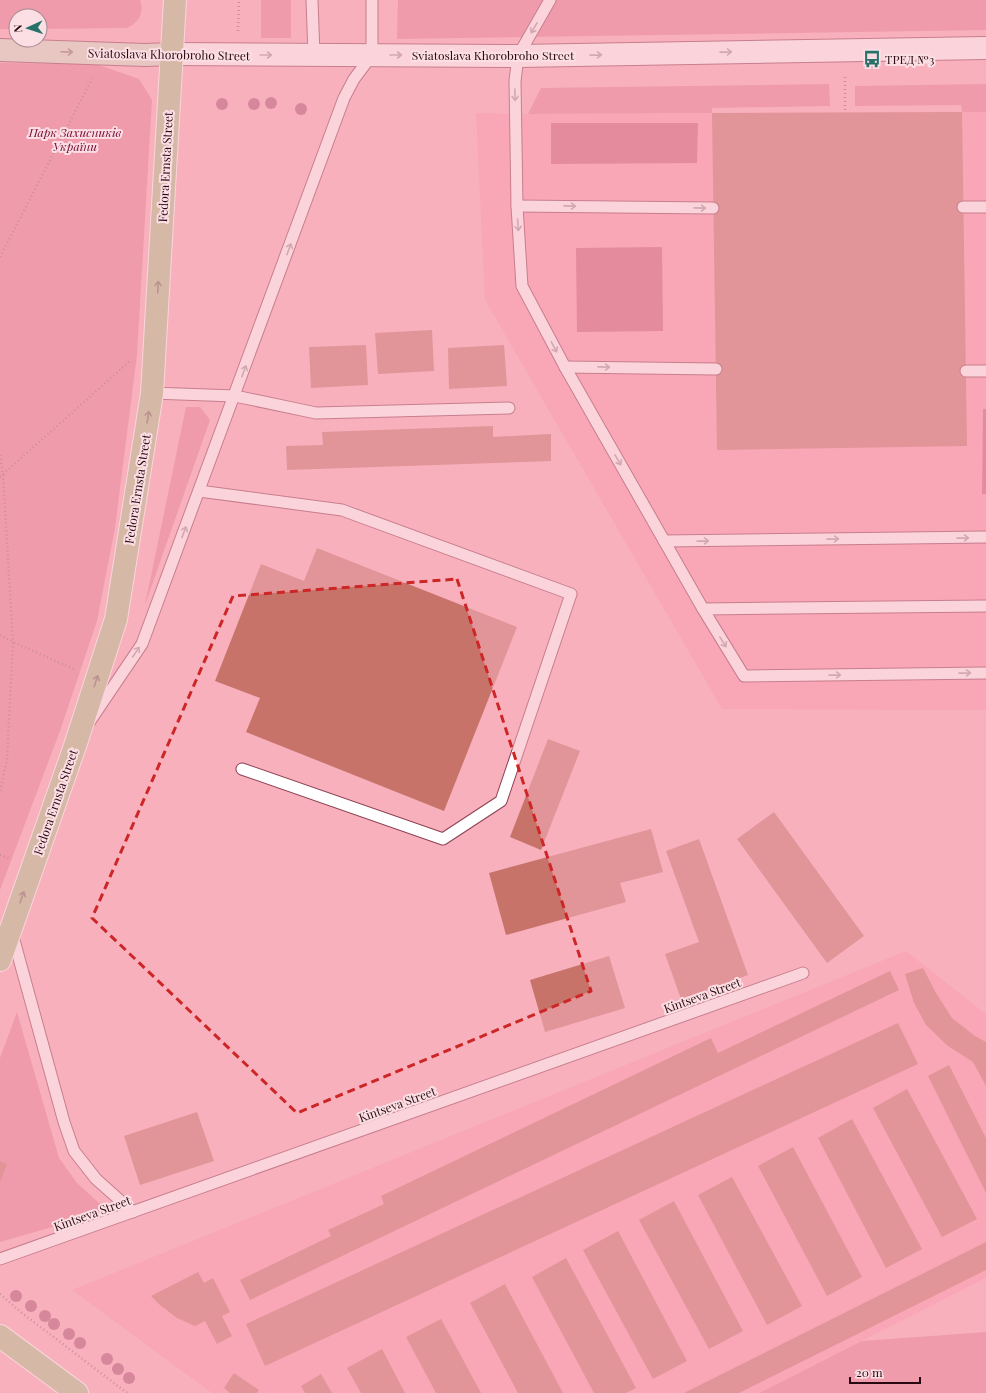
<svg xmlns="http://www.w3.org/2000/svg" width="986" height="1393" font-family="'Playfair Display',serif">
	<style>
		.built { fill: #fa9aad }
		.green { fill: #e58196 }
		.forest { fill: #ce5e79 }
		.building { fill: #c7736a }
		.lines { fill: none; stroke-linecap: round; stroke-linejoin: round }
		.lane-casing { stroke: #8e4053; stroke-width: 13 }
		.street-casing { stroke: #8e4053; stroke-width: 24 }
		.secondary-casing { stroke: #8e4053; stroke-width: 24 }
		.primary-casing { stroke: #fff; stroke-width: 24 }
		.path { stroke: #9a646f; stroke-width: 2.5; stroke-dasharray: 1 3; stroke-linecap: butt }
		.lane { stroke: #fff; stroke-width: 11 }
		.street { stroke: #fff; stroke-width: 22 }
		.secondary { stroke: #d6e0c5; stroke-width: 22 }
		.primary { stroke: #adc28b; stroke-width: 22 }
		.tree { fill: #b05471 }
		.oneway { stroke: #a99da0 }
		.oneway2 { stroke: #887f74 }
		.oneway3 { stroke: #716f54 }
		.marked { fill: none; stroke: #cd2627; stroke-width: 3; stroke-dasharray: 8 5; stroke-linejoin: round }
		.labels { text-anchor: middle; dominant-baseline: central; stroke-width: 4; stroke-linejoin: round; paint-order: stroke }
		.street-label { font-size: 12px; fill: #280911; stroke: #fcdfe4 }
		.poi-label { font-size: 12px; fill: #280911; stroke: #fcdfe4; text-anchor: start }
		.park-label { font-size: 12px; font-style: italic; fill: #750932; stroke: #fcdfe4 }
	</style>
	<rect width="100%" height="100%" fill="#f8b0bd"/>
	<!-- built -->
	<g class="built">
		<polygon points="986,112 986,710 722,709 485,300 476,113 528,114"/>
		<polygon points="906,951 986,1014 986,1278 759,1393 212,1393 72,1290"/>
	</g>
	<!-- green -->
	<g class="green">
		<path d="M0,0H140C145,13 138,23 127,28L40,29V16H16V29H0Z"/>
		<rect x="261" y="0" width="30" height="38"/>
		<polygon points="398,0 986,0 986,30 397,39"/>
		<polygon points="0,63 96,64 139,79 152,100 137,355 115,528 97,621 60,731 0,890"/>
		<polygon points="829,84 830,106 712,108 712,113 528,114 541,88"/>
		<polygon points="986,84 986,112 962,112 961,105 855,106 855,86"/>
		<polygon points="186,407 200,407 210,420 145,605"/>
		<polygon points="17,1012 59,1158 77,1183 108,1211 0,1242 0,1058"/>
		<polygon points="986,1332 986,1393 759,1393 862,1341"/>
	</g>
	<!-- forest -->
	<g class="forest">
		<polygon points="551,123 698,123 697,163 551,164"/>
		<polygon points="662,247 663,331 577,332 576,248"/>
		<polygon points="983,409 986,409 986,494 982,494"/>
	</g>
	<!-- building -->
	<g class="building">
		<polygon points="962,112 967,446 717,450 712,113"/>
		<polygon points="432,330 434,371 378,374 375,333"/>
		<polygon points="366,345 368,385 311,388 309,347"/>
		<polygon points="504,345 507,386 449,389 448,348"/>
		<polygon points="493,426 493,437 551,434 551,461 287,470 286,446 323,445 322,432"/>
		<polygon points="317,548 517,627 444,811 246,732 260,698 215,681 261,564 304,581"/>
		<polygon points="548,739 580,751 541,850 510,837"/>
		<polygon points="774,812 864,936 827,963 737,839"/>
		<polygon points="651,829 663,872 620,883 626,902 506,935 489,873"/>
		<polygon points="699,839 748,975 681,999 665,954 699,942 666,851"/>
		<polygon points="609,956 625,1008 545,1032 530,980"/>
		<polygon points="923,968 936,993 952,1018 975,1036 986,1042 986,1086 973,1062 948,1046 926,1025 914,1003 905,974"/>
		<polygon points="890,971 899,990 250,1300 240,1280 331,1236 328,1230 384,1204 381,1196 711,1038 718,1053"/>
		<polygon points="898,1023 918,1064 265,1366 246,1324"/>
		<polygon points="949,1065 986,1138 986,1193 928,1076"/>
		<polygon points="907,1089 977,1219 942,1237 873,1108"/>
		<polygon points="197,1112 214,1161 140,1185 124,1136"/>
		<polygon points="852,1119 922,1249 886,1268 818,1138"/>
		<polygon points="793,1147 862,1277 827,1296 758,1166"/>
		<polygon points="0,1161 7,1164 0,1182"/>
		<polygon points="732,1177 802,1306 767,1325 698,1195"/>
		<polygon points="674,1201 743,1331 709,1349 639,1220"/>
		<polygon points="618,1231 687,1361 653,1379 583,1250"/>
		<polygon points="986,1242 986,1270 739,1393 684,1393"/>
		<polygon points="566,1258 636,1388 626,1393 594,1393 532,1277"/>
		<polygon points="198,1272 204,1283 213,1278 230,1312 222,1316 232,1336 217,1344 205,1321 195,1326 177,1318 160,1305 151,1296"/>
		<polygon points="505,1284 563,1393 518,1393 470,1303"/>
		<polygon points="441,1319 481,1393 436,1393 406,1337"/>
		<polygon points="382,1349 405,1393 361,1393 347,1368"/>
		<polygon points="234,1373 259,1390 257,1393 230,1393 224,1388"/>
		<polygon points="321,1374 332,1393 305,1393 301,1386"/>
	</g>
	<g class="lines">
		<!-- lane casing -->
		<g class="lane-casing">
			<g id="lane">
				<polyline points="312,0 314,55"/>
				<polyline points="550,0 518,56 515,81 517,206 522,286 565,367 703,609 986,606"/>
				<polyline points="517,206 713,208"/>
				<polyline points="963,207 986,207"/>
				<polyline points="565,367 716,369"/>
				<polyline points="966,371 986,371"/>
				<polyline points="152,393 235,396 316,413 509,408"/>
				<polyline points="199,491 342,510 571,594 501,801 443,839 242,769"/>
				<polyline points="664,541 986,537"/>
				<polyline points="703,609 744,676 986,673"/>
				<polyline points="90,721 142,644 344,98 354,79 372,55 372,0"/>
				<polyline points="12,933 64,1122 74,1151 96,1179 133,1212"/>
				<polyline points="0,1259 803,973"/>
			</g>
		</g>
		<!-- street casing -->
		<g class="street-casing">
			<polyline id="street" points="171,54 518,56 986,48"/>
		</g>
		<!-- secondary casing -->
		<g class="secondary-casing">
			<polyline id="secondary" points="0,50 145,55 171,54"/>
		</g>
		<!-- primary casing -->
		<g class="primary-casing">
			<g id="primary">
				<polyline points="0,960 76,743 116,619 152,393 175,0"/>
				<polyline points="0,1336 77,1393"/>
			</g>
		</g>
		<!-- path -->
		<g class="path">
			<polyline points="238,31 239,0"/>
			<polyline points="845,77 845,113"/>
			<polyline points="0,257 92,79"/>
			<polyline points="0,455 3,475 13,642 7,759 0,792"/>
			<polyline points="0,477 131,360"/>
			<polyline points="0,635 13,642 76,670"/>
			<polyline points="0,855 11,859"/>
			<polyline points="0,1294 22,1313 127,1393"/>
		</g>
		<!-- lane -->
		<use href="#lane" class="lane"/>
		<!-- street -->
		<use href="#street" class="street"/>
		<!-- secondary -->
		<use href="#secondary" class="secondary"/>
		<!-- primary -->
		<use href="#primary" class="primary"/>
	</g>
	<!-- trees -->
	<g class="tree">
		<circle cx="271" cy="103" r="6"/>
		<circle cx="222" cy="104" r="6"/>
		<circle cx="254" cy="104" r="6"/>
		<circle cx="301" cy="109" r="6"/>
		<circle cx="16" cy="1296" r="6"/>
		<circle cx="31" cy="1306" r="6"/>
		<circle cx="45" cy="1316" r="6"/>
		<circle cx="54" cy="1324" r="6"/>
		<circle cx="69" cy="1334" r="6"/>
		<circle cx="80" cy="1343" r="6"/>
		<circle cx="107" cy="1359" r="6"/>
		<circle cx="118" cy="1369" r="6"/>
		<circle cx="129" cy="1378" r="6"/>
	</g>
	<!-- one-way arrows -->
	<defs><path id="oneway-shaft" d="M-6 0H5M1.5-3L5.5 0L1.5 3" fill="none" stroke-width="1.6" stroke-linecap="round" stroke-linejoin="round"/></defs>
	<g class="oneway">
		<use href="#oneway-shaft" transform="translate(534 28) rotate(120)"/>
		<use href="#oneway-shaft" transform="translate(726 52) rotate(-1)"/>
		<use href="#oneway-shaft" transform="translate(266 55)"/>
		<use href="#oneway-shaft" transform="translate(396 55)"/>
		<use href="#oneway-shaft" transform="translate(596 55) rotate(-1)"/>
		<use href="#oneway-shaft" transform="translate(515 95) rotate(89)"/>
		<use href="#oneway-shaft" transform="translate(570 206) rotate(1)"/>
		<use href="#oneway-shaft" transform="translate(700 208) rotate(1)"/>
		<use href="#oneway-shaft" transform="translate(518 225) rotate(86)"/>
		<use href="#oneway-shaft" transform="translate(289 249) rotate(-70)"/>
		<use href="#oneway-shaft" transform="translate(554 347) rotate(62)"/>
		<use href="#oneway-shaft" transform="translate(604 367) rotate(1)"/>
		<use href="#oneway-shaft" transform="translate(244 371) rotate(-70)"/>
		<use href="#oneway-shaft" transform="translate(618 460) rotate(60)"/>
		<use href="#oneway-shaft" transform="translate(184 532) rotate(-70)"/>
		<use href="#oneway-shaft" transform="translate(963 538) rotate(-1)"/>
		<use href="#oneway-shaft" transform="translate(833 539) rotate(-1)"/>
		<use href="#oneway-shaft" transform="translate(703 541) rotate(-1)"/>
		<use href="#oneway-shaft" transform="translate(723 642) rotate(58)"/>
		<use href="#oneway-shaft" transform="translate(136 652) rotate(-56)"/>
		<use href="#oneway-shaft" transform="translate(965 673) rotate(-1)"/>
		<use href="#oneway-shaft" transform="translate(835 675) rotate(-1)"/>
	</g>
	<use class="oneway2" href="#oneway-shaft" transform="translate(67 52) rotate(2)"/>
	<g class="oneway3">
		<use href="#oneway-shaft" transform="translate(158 287) rotate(-87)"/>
		<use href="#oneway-shaft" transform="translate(148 417) rotate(-81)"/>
		<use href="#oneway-shaft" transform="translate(96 681) rotate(-72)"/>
		<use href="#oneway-shaft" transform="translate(22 897) rotate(-71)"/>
	</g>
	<!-- marked area -->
	<path d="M0 0H986V1393H0ZM457,579L591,991L297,1113L92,918L233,596Z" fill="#f8b0bd" fill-opacity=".55" fill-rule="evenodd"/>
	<path class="marked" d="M457,579L591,991L297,1113L92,918L233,596Z"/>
	<!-- icons -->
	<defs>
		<g id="bus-bare" transform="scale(1.38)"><path d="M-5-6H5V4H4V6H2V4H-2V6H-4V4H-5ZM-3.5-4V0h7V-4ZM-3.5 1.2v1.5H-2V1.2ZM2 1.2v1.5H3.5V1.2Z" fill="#28716b" stroke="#fcdfe4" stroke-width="2.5" paint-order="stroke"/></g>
	</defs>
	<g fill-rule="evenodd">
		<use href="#bus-bare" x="872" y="59"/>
	</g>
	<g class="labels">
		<!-- street labels -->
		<g class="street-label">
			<text transform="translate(169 54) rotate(1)">Sviatoslava Khorobroho Street</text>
			<text x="493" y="55">Sviatoslava Khorobroho Street</text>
			<text transform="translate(165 167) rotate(-87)">Fedora Ernsta Street</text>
			<text transform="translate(137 489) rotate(-81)">Fedora Ernsta Street</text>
			<text transform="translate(55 802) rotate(-71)">Fedora Ernsta Street</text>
			<text transform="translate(702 995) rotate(-20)">Kintseva Street</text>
			<text transform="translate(397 1104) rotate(-20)">Kintseva Street</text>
			<text transform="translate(92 1213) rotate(-20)">Kintseva Street</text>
		</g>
		<!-- poi labels -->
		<g class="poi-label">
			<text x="885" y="59">ТРЕД №3</text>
		</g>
		<!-- park labels -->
		<g class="park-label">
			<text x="75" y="132">Парк Захисників<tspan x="75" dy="14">України</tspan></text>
		</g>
	</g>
	<!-- north arrow -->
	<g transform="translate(28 28) rotate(267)"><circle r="19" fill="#fcdfe4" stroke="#a78990"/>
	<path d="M0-3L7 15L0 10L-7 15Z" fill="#28716b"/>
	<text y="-6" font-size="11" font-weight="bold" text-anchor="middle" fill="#280911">N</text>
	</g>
	<!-- scale -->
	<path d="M850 1377v6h70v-6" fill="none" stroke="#280911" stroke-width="2"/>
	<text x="856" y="1377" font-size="12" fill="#280911" stroke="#fcdfe4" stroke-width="3" paint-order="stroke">20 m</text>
</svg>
